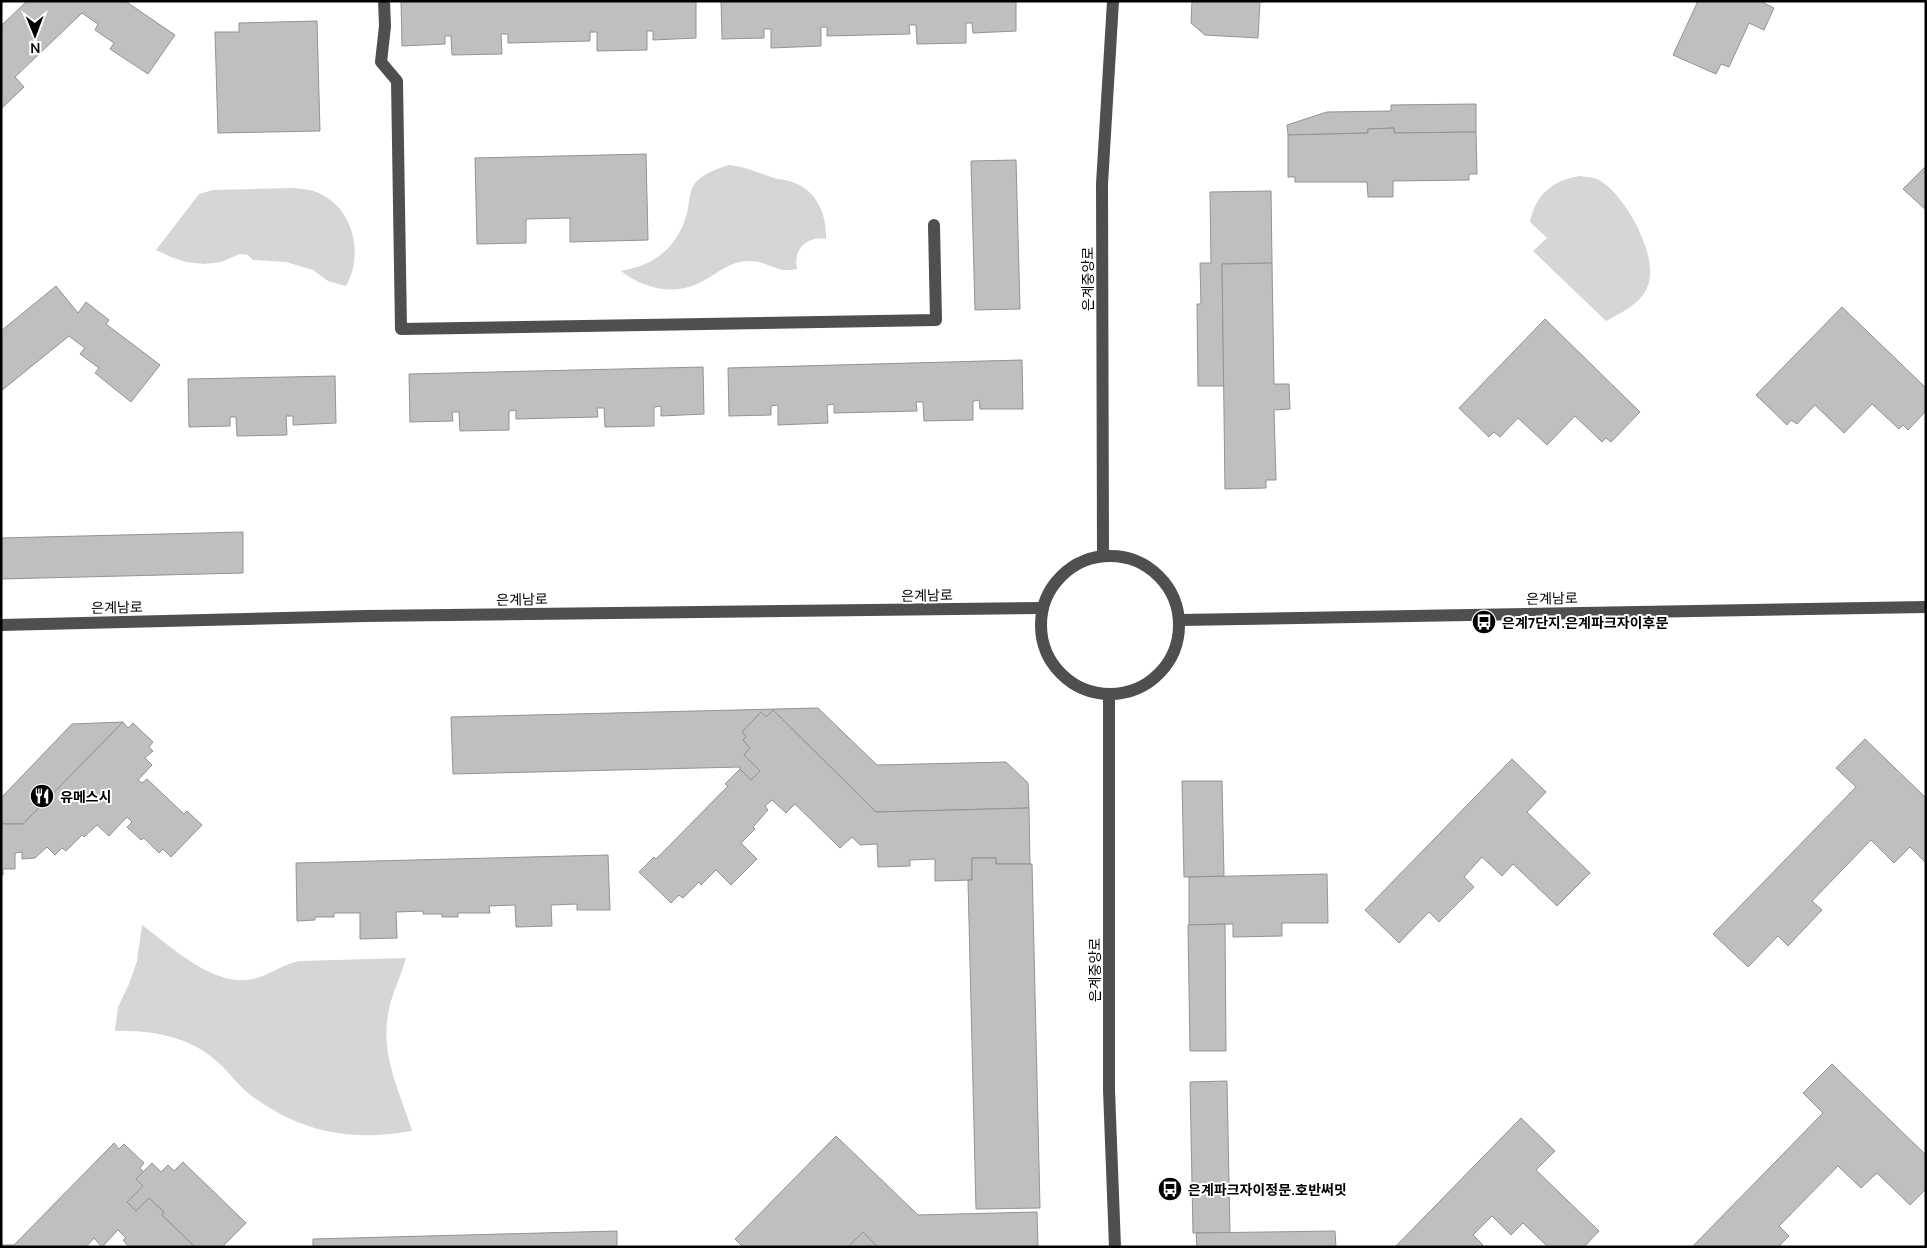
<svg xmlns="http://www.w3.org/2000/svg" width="1927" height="1248" font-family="Manrope,'Noto Sans KR',sans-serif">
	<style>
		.green { fill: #d6d6d6 }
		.building { fill: #bfbfbf; stroke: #939393 }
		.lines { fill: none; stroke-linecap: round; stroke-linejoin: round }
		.minor { stroke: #4f4f4f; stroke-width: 12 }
		.labels { text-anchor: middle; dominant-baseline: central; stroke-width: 4; stroke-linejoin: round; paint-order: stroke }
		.street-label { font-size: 14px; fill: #000; stroke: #fff }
		.poi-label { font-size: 14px; font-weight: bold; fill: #000; stroke: #fff; text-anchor: start }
	</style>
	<rect width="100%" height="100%" fill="#fff"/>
	<!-- green -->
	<g class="green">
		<path d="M729,165C747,167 758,173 774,178C779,180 784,179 789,181C816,188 827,214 826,239C806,236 793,249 797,269C776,274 769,261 749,261C728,261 714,277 697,284C670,296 642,287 621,271C655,265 678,247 687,213C690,202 688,193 695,183C704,173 717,169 729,165Z"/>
		<path d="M1579,176C1587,177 1595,177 1601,181C1626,197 1661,259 1647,288C1640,304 1621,313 1606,321L1533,251L1547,238L1530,222C1536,194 1552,181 1579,176Z"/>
		<path d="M292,188C301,189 310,189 319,193C354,209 364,255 346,286L328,281L313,270L286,262L253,260L248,255L240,254L221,262L204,264L186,262L171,257L156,250L199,194L213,190Z"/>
		<path d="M142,925C172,947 214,988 253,979C270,975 283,964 300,961L406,958C402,973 395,987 391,1001C377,1050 398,1086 412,1131C354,1141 306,1134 256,1099C242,1090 233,1077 221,1065C191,1036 154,1030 115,1031L118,1007L129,984L137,961Z"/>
	</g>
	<!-- building -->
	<g class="building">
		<polygon points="27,1 125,1 175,35 148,74 110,49 114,43 95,30 98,24 82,13 15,77 24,87 1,109 1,26"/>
		<polygon points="401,1 696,1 696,38 653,40 653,31 647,31 647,50 597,51 597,32 590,32 590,41 508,43 508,34 501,34 502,54 452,55 451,36 445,36 445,44 402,46"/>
		<polygon points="721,1 1016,1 1016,31 973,33 972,23 966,23 966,43 917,44 916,25 909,25 910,34 827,36 827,27 821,27 821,46 771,48 771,29 764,29 764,38 722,39"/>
		<polygon points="1192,1 1260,1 1258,38 1205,35 1191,23"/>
		<polygon points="1698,1 1760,1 1774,8 1764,30 1749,23 1729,67 1721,64 1716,74 1673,55"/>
		<polygon points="317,21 320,131 218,133 215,32 239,32 239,23"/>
		<polygon points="1476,104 1476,132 1394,133 1394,128 1368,129 1368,133 1288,135 1287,125 1327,112 1391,111 1391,105"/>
		<polygon points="1394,128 1394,133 1476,132 1477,174 1469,174 1469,180 1393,181 1393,197 1368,197 1367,182 1295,182 1295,177 1288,177 1288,135 1368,133 1368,129"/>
		<polygon points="646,154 648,240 570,242 570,218 526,219 526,243 477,244 475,158"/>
		<polygon points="1016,160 1020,309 975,310 971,161"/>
		<polygon points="1926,166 1926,210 1903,189"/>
		<polygon points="1271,191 1272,263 1222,264 1224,386 1198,386 1197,304 1201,304 1200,263 1211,263 1210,192"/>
		<polygon points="1272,263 1274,384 1289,384 1290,409 1274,410 1276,480 1266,480 1266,488 1225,489 1222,264"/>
		<polygon points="56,286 78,313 86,302 109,320 106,324 160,365 131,402 95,373 99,368 80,354 85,348 69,336 1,391 1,331"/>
		<polygon points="1842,307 1926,388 1926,411 1908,430 1903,425 1899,429 1872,404 1844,433 1815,405 1797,424 1791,420 1787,425 1756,395"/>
		<polygon points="1545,319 1640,412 1611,442 1606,438 1602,442 1575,416 1547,445 1518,418 1500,437 1494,432 1489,437 1459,408"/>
		<polygon points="1022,360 1023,409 980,409 979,400 973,401 973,420 924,421 923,402 916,402 917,411 834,413 834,404 827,405 828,423 778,425 778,405 771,406 771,415 729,416 728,368"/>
		<polygon points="703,367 704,414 661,416 661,406 654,407 654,426 605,427 604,408 597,408 598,417 516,419 516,410 509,411 509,430 460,431 459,412 452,412 453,421 410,422 409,374"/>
		<polygon points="335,376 336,423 293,425 293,416 286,416 287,435 237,436 236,417 230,417 230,426 189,427 188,379"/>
		<polygon points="243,532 243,573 1,579 1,538"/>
		<polygon points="818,708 877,765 1006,762 1028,783 1029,808 876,812 773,710 766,717 761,712 742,732 746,737 743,740 750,748 744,755 760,771 751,780 740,769 740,767 453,774 451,717"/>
		<polygon points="773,710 876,812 1029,808 1030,864 996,864 996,858 972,858 972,880 935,881 935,859 910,860 910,866 878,867 877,844 860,845 852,837 840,848 795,804 786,813 772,800 765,806 768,810 753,827 755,829 741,843 757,859 731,885 716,870 701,885 699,882 683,898 679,895 671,903 639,872 654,857 656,859 728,786 725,784 740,769 751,780 760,771 744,755 750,748 743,740 746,737 742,732 761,712 766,717"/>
		<polygon points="123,722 23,824 1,824 1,798 72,724"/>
		<polygon points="123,722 128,728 133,723 153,742 149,747 153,751 145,758 152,765 138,780 142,783 147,779 184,814 187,811 202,825 171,857 163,849 159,853 144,838 141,840 127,827 132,822 127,817 109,836 97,825 84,837 82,835 66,851 62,848 55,855 47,847 35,858 22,859 22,852 15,853 15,869 3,869 3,875 1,875 1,824 23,824"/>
		<polygon points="1865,739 1926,798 1926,863 1910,847 1894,863 1871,840 1812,901 1822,910 1788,946 1778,936 1748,967 1713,934 1856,787 1836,768"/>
		<polygon points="1512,759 1546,792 1527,812 1590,873 1557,906 1513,864 1502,876 1482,857 1464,877 1474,887 1439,922 1429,912 1399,943 1365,910"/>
		<polygon points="1182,781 1222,781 1224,876 1184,877"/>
		<polygon points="608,855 610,910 577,910 577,904 551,905 552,926 516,927 515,905 489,906 490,913 458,913 458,917 442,917 442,914 423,914 423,911 396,912 397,938 360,939 360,913 334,913 334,917 315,917 315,920 297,921 296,863"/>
		<polygon points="972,858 996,858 996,864 1032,864 1040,1208 976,1209 968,880 972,880"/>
		<polygon points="1327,874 1328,923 1282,923 1282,936 1233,937 1233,924 1189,925 1189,877"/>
		<polygon points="1225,924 1226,1051 1190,1051 1188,925"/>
		<polygon points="1832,1064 1926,1155 1926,1189 1910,1205 1877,1173 1861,1188 1838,1166 1779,1226 1789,1236 1778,1247 1692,1247 1823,1113 1803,1093"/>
		<polygon points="1227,1081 1230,1233 1193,1233 1190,1082"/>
		<polygon points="1521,1118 1555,1151 1536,1170 1599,1231 1584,1247 1548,1247 1523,1223 1511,1235 1492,1216 1473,1235 1483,1245 1481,1247 1395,1247"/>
		<polygon points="836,1136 918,1215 1037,1212 1038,1247 878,1247 863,1232 848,1247 743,1247 735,1239"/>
		<polygon points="114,1143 119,1149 124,1144 144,1163 140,1168 144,1172 136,1179 143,1186 127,1202 136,1211 149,1198 164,1212 162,1215 195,1247 129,1247 123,1240 126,1238 118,1230 102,1247 94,1238 86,1247 1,1247 1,1245 14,1245"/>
		<polygon points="183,1162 246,1223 222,1247 195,1247 162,1215 164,1212 149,1198 136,1211 127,1202 143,1186 136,1179 152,1163 161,1172 168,1165 174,1171"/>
		<polygon points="617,1231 617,1247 313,1247 313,1239"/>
		<polygon points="1335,1231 1336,1247 1197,1247 1196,1233"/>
		<polygon points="863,1232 878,1247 848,1247"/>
	</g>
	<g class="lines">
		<!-- minor -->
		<g class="minor">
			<polyline points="384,1 385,26 381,62 397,81 401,329 936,320 934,225"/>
			<polyline points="1103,556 1102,184 1113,1"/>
			<circle cx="1110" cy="625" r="69"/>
			<polyline points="1179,620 1926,607"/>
			<polyline points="1,625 366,616 1043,608"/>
			<polyline points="1109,694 1109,1090 1115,1247"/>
		</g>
	</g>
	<!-- icons -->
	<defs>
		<g id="bus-disc" transform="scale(1.25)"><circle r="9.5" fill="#000" stroke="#fff"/><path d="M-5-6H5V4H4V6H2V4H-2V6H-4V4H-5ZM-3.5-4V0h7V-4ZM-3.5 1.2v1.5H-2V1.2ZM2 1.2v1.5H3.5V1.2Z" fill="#fff"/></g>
		<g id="restaurant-disc" transform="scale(1.25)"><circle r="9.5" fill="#000" stroke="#fff"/><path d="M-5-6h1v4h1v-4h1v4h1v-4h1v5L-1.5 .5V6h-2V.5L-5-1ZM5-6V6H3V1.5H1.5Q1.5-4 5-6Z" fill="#fff"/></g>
	</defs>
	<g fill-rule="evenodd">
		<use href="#bus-disc" x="1484" y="622"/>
		<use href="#restaurant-disc" x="42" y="796"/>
		<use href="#bus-disc" x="1170" y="1189"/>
	</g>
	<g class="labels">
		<!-- street labels -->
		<g class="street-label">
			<text transform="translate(1087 279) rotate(-90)">은계중앙로</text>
			<text transform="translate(927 595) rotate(-1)">은계남로</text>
			<text transform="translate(1552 598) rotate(-1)">은계남로</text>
			<text transform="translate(522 599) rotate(-1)">은계남로</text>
			<text transform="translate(117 607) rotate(-1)">은계남로</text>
			<text transform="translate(1094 970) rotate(-90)">은계중앙로</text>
		</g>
		<!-- poi labels -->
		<g class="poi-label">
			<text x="1502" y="622">은계7단지.은계파크자이후문</text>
			<text x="60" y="796">유메스시</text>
			<text x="1188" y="1189">은계파크자이정문.호반써밋</text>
		</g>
	</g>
	<!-- border -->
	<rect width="1927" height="1248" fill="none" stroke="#000000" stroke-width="5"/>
	<!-- north arrow -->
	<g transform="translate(35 35) rotate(179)" stroke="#ffffff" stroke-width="4" paint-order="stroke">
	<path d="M0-4L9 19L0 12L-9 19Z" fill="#000000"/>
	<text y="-8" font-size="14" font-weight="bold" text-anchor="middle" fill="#000000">N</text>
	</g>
</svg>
